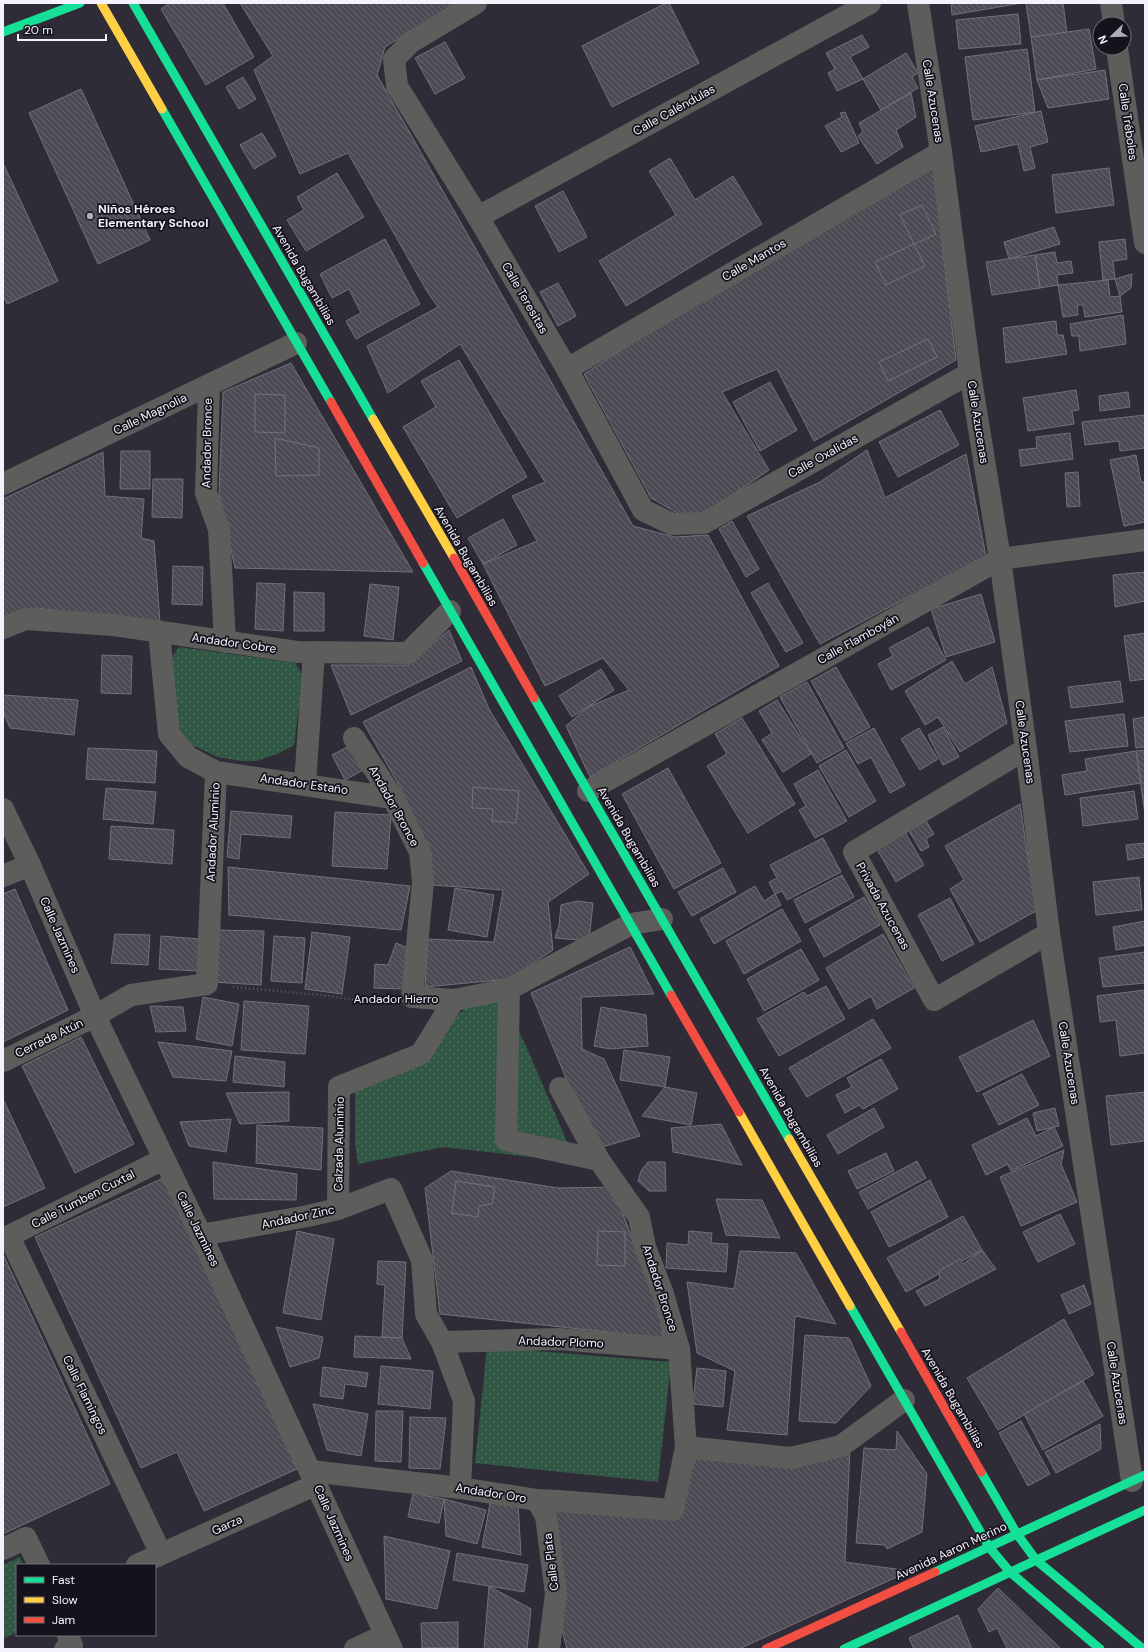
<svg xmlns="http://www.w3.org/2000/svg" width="1148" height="1652" font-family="'DM Sans',sans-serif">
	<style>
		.park { fill: url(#park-dots) }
		.building { fill: url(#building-back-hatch); stroke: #74707b }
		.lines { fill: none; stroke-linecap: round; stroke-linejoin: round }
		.path { stroke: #5e5d5f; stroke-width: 2.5; stroke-dasharray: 1 3; stroke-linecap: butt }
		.street { stroke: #5d5d5c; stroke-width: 22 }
		.fast { stroke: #16e098; stroke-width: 9 }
		.slow { stroke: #ffcf43; stroke-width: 9 }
		.jam { stroke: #f24e42; stroke-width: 9 }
		.poi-dot { fill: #b0adb8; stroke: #15121b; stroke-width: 1.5 }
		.labels { text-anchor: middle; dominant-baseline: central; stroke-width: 3.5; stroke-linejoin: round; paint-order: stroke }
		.street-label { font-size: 12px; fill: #f6f2fd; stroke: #15121b }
		.poi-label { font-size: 12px; font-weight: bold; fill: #f6f2fd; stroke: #15121b; text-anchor: start }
	</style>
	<defs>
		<pattern id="park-dots" width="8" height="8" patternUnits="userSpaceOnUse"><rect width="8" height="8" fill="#305743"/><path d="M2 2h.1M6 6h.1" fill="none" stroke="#4f705f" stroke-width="1.8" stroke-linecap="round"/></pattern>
		<pattern id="building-back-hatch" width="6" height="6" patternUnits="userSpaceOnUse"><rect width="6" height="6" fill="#4d4a53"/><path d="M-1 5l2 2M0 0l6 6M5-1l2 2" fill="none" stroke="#67656d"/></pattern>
	</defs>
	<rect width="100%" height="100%" fill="#2f2c37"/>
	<!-- park -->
	<g class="park">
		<polygon points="179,647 295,663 301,672 304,682 298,714 294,745 280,753 256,761 242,761 218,757 194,746 184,737 174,719 171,659"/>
		<polygon points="479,997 504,1000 526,1046 569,1146 558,1153 531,1157 443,1147 358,1164 355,1143 355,1082 416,1059 452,1020"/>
		<polygon points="487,1347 671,1362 658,1482 475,1463"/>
		<polygon points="20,1557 23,1565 17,1565 17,1632 3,1639 3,1565"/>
	</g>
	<!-- building -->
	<g class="building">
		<polygon points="170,3 223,3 254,57 206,85 161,9"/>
		<polygon points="240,3 456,3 385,47 377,75 633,526 675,537 708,535 779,666 590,777 566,726 588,707 629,690 603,658 545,686 483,564 537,541 512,496 545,482 460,344 388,393 367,346 438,307 428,293 348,153 300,174 254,70 273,56"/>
		<polygon points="666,3 669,3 699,63 612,107 582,46"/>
		<polygon points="951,3 1022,3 952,15"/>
		<polygon points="1026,3 1063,3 1067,33 1031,37"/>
		<polygon points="1018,14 1021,44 959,49 956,20"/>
		<polygon points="1089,29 1096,69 1037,80 1031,37"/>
		<polygon points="862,35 869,47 850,57 863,79 837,91 828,73 835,69 826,53"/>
		<polygon points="445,42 465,78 435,94 415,58"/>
		<polygon points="1027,49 1035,112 973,120 965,57"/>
		<polygon points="906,53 918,73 912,77 918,88 881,110 863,79"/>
		<polygon points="1105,70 1109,99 1048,108 1037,80"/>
		<polygon points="243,77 256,99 239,109 226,87"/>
		<polygon points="81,89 150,240 98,264 29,113"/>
		<polygon points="911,93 916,117 896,130 903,147 877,164 858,136 863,132 859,123"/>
		<polygon points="1041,111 1048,142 1030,147 1035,168 1024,171 1018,144 981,152 975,126"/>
		<polygon points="845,112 859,143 841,152 825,126 842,117 840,113"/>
		<polygon points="262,133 276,156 254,169 240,145"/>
		<polygon points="670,158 695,200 733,176 762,224 626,306 599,261 676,215 649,171"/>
		<polygon points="3,163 58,281 7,304 3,295"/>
		<polygon points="933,168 956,360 814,441 777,369 722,392 769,470 706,513 679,514 651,498 584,374 673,317"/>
		<polygon points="1109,168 1114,205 1056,213 1052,175"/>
		<polygon points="337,173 364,217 306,251 287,220 304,210 297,197"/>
		<polygon points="563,191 587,237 559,252 535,206"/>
		<polygon points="922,205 936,234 914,244 900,215"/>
		<polygon points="1054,227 1060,244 1009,259 1004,242"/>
		<polygon points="385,239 420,304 356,339 346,321 361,313 349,289 332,298 320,274"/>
		<polygon points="1125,239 1127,259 1113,261 1115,279 1103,280 1099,242"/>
		<polygon points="914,244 925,266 886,285 875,262"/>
		<polygon points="1055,252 1057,263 1071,261 1073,273 1057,275 1058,285 1040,288 1035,255"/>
		<polygon points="1035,255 1040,288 992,295 986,262"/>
		<polygon points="1132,274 1131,288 1120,296 1115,279"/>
		<polygon points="1108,280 1110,297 1120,296 1122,312 1085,317 1083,305 1077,305 1078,315 1063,317 1058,285"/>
		<polygon points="558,283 576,316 558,326 540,292"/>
		<polygon points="1123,315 1126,344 1080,351 1079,336 1072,336 1070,324"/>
		<polygon points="1056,321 1057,335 1063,335 1067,354 1006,363 1003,328"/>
		<polygon points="928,339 937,357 888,381 879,362"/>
		<polygon points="459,360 527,477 457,518 403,427 436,407 421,381"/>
		<polygon points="291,363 413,572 235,568 219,494 223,392"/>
		<polygon points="770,382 797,430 760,451 733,402"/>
		<polygon points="1076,390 1079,410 1072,411 1074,424 1028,431 1023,398"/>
		<polygon points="1128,392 1130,407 1100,411 1099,396"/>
		<polygon points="255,394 285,395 285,433 255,432"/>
		<polygon points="940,410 959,445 898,477 879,442"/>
		<polygon points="1145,415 1145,448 1120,451 1119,441 1085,445 1082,422"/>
		<polygon points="1070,433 1073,459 1021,466 1019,450 1037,448 1036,437"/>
		<polygon points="275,438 319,448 319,475 276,476"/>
		<polygon points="867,450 885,498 966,454 986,556 820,644 747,516 820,482"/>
		<polygon points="121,451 150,451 150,489 120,489"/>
		<polygon points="103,452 105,496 144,499 141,538 154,541 160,623 36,608 3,619 3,499"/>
		<polygon points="1136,455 1141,482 1145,482 1145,522 1124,526 1110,460"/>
		<polygon points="1078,472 1080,506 1067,507 1065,473"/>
		<polygon points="153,479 183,479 182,518 152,517"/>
		<polygon points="503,519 517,545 483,564 468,538"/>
		<polygon points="732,521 759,569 746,577 719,529"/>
		<polygon points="173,566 203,567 202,605 172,604"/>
		<polygon points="1145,572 1145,601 1115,607 1113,575"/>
		<polygon points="257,583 285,584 283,631 255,629"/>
		<polygon points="768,583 803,643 786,652 751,593"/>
		<polygon points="370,584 399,587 393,640 364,636"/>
		<polygon points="294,592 324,593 324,631 294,631"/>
		<polygon points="981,594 995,642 946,657 931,609"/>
		<polygon points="928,627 946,660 891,690 878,664 893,656 889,648"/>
		<polygon points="449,630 462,661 351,715 331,665 408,665"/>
		<polygon points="1145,633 1145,679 1130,681 1124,636"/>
		<polygon points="102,655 132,656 131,694 101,693"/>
		<polygon points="952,661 965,684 992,667 1007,723 960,752 938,717 925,725 905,691"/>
		<polygon points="471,667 489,709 589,874 548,902 553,950 509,979 425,987 428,939 494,942 503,890 432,885 431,854 400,787 363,722"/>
		<polygon points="836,667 870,727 845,741 811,681"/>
		<polygon points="601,669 614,690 572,717 559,696"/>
		<polygon points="1120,681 1123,702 1071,708 1068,687"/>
		<polygon points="807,682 844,748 817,763 780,697"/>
		<polygon points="3,695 78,700 74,735 10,728 3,712"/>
		<polygon points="777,700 811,754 783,772 762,740 772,733 759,711"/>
		<polygon points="1124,714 1128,746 1070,752 1065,721"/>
		<polygon points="1145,717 1145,747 1136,748 1133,719"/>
		<polygon points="742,718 795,804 748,833 707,766 727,754 715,734"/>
		<polygon points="943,727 959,757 943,765 928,735"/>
		<polygon points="874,728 905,785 890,793 871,757 858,764 846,743"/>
		<polygon points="919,728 938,759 920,770 901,739"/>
		<polygon points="351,745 365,769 345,780 332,755"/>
		<polygon points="88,748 157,751 155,783 86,779"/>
		<polygon points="846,750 876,801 849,817 819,766"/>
		<polygon points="1145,750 1145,814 1136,751"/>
		<polygon points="1136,751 1141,783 1065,795 1062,775 1087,771 1085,759"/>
		<polygon points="668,768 721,863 674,889 622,794"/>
		<polygon points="818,770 847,821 815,838 799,810 806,806 794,784"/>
		<polygon points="473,787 519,791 516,823 492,821 493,809 472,808"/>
		<polygon points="106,788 156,792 153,824 103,819"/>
		<polygon points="1134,791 1138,819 1083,826 1080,798"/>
		<polygon points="1020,804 1036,911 980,942 950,889 964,880 945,846"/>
		<polygon points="231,811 292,816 290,838 241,834 239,859 227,857"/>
		<polygon points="335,812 391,815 387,869 332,866"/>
		<polygon points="926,821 934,834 926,839 929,847 921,851 909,831"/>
		<polygon points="111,826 174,830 172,864 109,859"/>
		<polygon points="902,827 924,865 896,882 874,844"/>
		<polygon points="823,838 841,872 787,900 782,891 775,894 769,882 777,878 770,865"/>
		<polygon points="1145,843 1145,857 1128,860 1126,845"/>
		<polygon points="228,867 410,886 401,930 229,915"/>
		<polygon points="723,868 736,892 692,916 678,892"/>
		<polygon points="842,875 854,897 805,923 794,900"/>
		<polygon points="1139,877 1142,910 1096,915 1093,882"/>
		<polygon points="755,886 764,901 775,894 781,905 714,944 700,919"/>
		<polygon points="455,888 494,895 487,937 448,930"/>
		<polygon points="15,889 68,1010 3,1042 3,894"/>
		<polygon points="864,897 880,925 824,957 809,929"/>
		<polygon points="950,898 974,944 942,961 918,915"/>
		<polygon points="577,901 593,903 589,941 555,938 559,925 561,905"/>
		<polygon points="782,909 801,941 744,974 726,941"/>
		<polygon points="1145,921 1145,945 1116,950 1113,927"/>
		<polygon points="215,930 264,931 261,985 211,982"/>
		<polygon points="312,932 350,937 342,994 305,989"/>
		<polygon points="115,934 150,935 148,965 111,963"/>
		<polygon points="883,934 914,988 877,1009 871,996 849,1009 826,968"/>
		<polygon points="161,936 200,939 198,971 159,969"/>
		<polygon points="274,936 305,938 302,983 271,981"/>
		<polygon points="396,943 408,948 407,989 374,988 375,964 388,965"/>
		<polygon points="630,947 654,994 581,997 582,1049 604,1059 640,1136 595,1149 531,993"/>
		<polygon points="801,949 819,980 764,1011 747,979"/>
		<polygon points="1145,952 1145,983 1103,987 1099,958"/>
		<polygon points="826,986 845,1019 779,1056 757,1019 804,992 807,996"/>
		<polygon points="1145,990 1145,1053 1120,1056 1116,1020 1100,1022 1097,996"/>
		<polygon points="203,997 239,1004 232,1046 196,1039"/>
		<polygon points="244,1001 309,1006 305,1054 241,1050"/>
		<polygon points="150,1006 183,1007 186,1031 156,1032"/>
		<polygon points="601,1007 646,1015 648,1046 610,1049 594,1046"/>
		<polygon points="873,1019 891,1048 807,1097 789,1068"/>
		<polygon points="1033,1020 1050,1056 977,1092 959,1057"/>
		<polygon points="81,1037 134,1144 75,1173 22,1066"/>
		<polygon points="158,1042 232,1051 226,1081 173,1077"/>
		<polygon points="624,1050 670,1057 665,1087 620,1080"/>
		<polygon points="235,1056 285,1062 284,1087 233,1082"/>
		<polygon points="881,1059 898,1089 863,1109 859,1105 845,1113 836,1095 852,1087 847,1078"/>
		<polygon points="1022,1074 1039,1105 999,1125 983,1094"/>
		<polygon points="665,1087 697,1093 691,1125 642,1116"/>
		<polygon points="289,1092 289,1121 240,1124 226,1093"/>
		<polygon points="1145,1092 1145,1141 1111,1145 1106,1096"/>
		<polygon points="3,1099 45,1188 3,1207"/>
		<polygon points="874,1108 884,1127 838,1154 827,1135"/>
		<polygon points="1055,1108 1059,1126 1037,1131 1033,1113"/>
		<polygon points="1027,1118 1036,1136 1054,1127 1063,1146 1011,1171 1008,1164 986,1175 972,1145"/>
		<polygon points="231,1119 226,1152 189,1146 180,1122"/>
		<polygon points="721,1124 742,1165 673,1152 671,1128"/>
		<polygon points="257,1125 323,1128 321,1170 256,1163"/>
		<polygon points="1064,1150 1061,1164 1077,1202 1021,1226 1000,1177"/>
		<polygon points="886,1153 894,1171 857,1189 848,1171"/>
		<polygon points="917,1161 926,1178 868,1209 859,1192"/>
		<polygon points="213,1162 297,1174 296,1200 214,1199"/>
		<polygon points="648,1162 665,1162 666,1191 649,1191 638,1181 641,1171"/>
		<polygon points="451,1171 558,1188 613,1187 634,1244 654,1292 664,1338 440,1314 425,1188"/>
		<polygon points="163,1178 297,1469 204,1511 177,1452 141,1468 35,1237"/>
		<polygon points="930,1180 948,1217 889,1247 871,1212"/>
		<polygon points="456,1181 495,1187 492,1204 479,1206 478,1217 452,1213"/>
		<polygon points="716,1199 762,1200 780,1238 726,1235"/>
		<polygon points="1060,1214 1075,1244 1038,1262 1023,1232"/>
		<polygon points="963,1216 982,1250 906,1292 887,1258"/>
		<polygon points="297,1231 334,1239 321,1320 283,1313"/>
		<polygon points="598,1231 625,1232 625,1266 597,1265"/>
		<polygon points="689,1231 712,1233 711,1243 728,1244 726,1272 666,1268 667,1243 688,1245"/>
		<polygon points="982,1250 996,1269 925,1306 916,1291 940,1279 939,1271 960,1259 963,1264"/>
		<polygon points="740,1251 796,1253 836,1324 795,1316 787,1435 727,1430 735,1371 697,1353 687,1282 734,1289"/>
		<polygon points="3,1254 110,1484 3,1534"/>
		<polygon points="378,1261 406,1262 402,1338 382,1337 385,1285 377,1284"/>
		<polygon points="1084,1285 1091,1304 1069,1314 1061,1295"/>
		<polygon points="1064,1319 1094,1374 998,1430 967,1378"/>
		<polygon points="276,1327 323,1337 319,1358 290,1367"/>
		<polygon points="805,1335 849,1338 871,1386 836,1423 799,1421"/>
		<polygon points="355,1336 402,1338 411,1359 354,1357"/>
		<polygon points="381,1366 433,1371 430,1409 378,1404"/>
		<polygon points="323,1367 368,1373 366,1387 345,1384 343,1399 320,1396"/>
		<polygon points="697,1368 726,1371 723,1407 693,1404"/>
		<polygon points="1083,1381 1103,1416 1043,1450 1024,1414"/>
		<polygon points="313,1404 368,1414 361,1456 327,1450"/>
		<polygon points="376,1411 403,1411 401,1462 375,1461"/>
		<polygon points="410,1417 446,1418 440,1469 409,1468"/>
		<polygon points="1021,1421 1050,1474 1028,1486 999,1433"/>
		<polygon points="1100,1424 1101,1449 1056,1473 1045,1452"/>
		<polygon points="897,1431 927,1474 922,1532 887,1549 885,1545 856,1543 864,1448 896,1450"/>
		<polygon points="850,1447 845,1562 910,1571 739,1649 567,1649 563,1634 552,1505 673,1511 698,1453"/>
		<polygon points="413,1493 444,1499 439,1523 408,1517"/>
		<polygon points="491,1498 518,1503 521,1555 482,1547"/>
		<polygon points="444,1499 486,1510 477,1544 446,1536"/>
		<polygon points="384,1536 450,1551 437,1609 386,1599"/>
		<polygon points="457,1553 528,1565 524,1592 453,1580"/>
		<polygon points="489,1586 531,1609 527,1649 484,1649"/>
		<polygon points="998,1588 1061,1649 1004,1649 1007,1648 997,1628 989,1632 978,1609"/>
		<polygon points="958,1615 972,1649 914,1649 909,1638"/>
		<polygon points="458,1622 458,1648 422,1648 421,1623"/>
	</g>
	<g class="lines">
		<!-- path -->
		<polyline class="path" points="233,987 321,995 357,1000 386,999"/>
		<!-- street -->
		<g class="street">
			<polyline points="476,3 411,42 394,59 397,86 478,217 567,369 643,510 672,524 704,523 970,373"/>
			<polyline points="918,3 941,152 970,373 1000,559 1026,749 1049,933 1132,1481"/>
			<polyline points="1111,3 1114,24"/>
			<polyline points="1117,48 1145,243"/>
			<polyline points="478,217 870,3"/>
			<polyline points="567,369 941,152"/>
			<polyline points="209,386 206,493 219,529 225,642"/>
			<polyline points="3,484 296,343"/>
			<polyline points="3,628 25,619 114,625 297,652 408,653 450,611"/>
			<polyline points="159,632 169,734 188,757 216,772 393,798"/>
			<polyline points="354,738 393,798 420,852 423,882 412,997 454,1000 509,989 631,924 662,919"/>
			<polyline points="1026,749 854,852 934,1000 1049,933"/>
			<polyline points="305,784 314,652"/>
			<polyline points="588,791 1000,559 1145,540"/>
			<polyline points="3,809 30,865 95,1016 201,1235 392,1649"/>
			<polyline points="3,876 30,865"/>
			<polyline points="509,989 506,1140 599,1160"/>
			<polyline points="3,1061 95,1016 131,995 207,984 216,772"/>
			<polyline points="338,1209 339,1087 421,1054 454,1000"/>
			<polyline points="201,1235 308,1216 338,1209 391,1189 422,1260 426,1314 442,1342 464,1401 460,1488"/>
			<polyline points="9,1236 161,1554"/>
			<polyline points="3,1239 164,1159"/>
			<polyline points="442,1342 559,1339 679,1349"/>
			<polyline points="686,1447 791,1458 841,1446 904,1400"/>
			<polyline points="310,1471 460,1488 537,1500 559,1501 673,1510 686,1447 679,1349 663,1294 645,1247 639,1217 599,1160 560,1088"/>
			<polyline points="537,1500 546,1516 556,1594 549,1649"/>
			<polyline points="3,1549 26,1538 39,1565"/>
			<polyline points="137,1565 317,1484"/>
			<polyline points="65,1649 72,1646 68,1635"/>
			<polyline points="355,1649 385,1635"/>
		</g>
		<!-- fast -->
		<g class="fast">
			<polyline points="133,3 373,419"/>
			<polyline points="3,32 80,3"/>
			<polyline points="162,109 331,402"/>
			<polyline points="423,563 671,995"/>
			<polyline points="534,698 789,1139"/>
			<polyline points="850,1306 989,1547 1010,1572 1100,1649"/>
			<polyline points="981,1472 1017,1534 1036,1560 1143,1649"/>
			<polyline points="935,1572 1145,1475"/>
			<polyline points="844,1649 1145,1510"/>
		</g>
		<!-- slow -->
		<g class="slow">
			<polyline points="101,3 162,109"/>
			<polyline points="373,419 454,558"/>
			<polyline points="739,1112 850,1306"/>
			<polyline points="789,1139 901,1332"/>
		</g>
		<!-- jam -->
		<g class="jam">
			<polyline points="331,402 423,563"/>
			<polyline points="454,558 534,698"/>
			<polyline points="671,995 739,1112"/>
			<polyline points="901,1332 981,1472"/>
			<polyline points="766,1649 935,1572"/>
		</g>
	</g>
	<!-- markers -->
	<circle class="poi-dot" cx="90" cy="216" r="4"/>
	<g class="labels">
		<!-- street labels -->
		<g class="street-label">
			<text transform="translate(933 101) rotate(81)">Calle Azucenas</text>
			<text transform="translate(674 110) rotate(-29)">Calle Caléndulas</text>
			<text transform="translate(1128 122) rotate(82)">Calle Tréboles</text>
			<text transform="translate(754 260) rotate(-30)">Calle Mantos</text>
			<text transform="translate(304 275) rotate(60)">Avenida Bugambilias</text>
			<text transform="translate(525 298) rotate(60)">Calle Teresitas</text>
			<text transform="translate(150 414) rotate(-26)">Calle Magnolia</text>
			<text transform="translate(978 422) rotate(81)">Calle Azucenas</text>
			<text transform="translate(207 443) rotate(-89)">Andador Bronce</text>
			<text transform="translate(823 456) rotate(-29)">Calle Oxalidas</text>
			<text transform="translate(466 556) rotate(60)">Avenida Bugambilias</text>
			<text transform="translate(858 639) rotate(-29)">Calle Flamboyán</text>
			<text transform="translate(234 643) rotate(8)">Andador Cobre</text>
			<text transform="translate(1025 742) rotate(82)">Calle Azucenas</text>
			<text transform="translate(304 784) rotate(8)">Andador Estaño</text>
			<text transform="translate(394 806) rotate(61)">Andador Bronce</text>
			<text transform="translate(213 832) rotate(-87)">Andador Aluminio</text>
			<text transform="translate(629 837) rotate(60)">Avenida Bugambilias</text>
			<text transform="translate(883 906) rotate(61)">Privada Azucenas</text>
			<text transform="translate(60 935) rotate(66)">Calle Jazmines</text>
			<text x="396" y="999">Andador Hierro</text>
			<text transform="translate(49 1038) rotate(-26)">Cerrada Atún</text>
			<text transform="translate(1069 1063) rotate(81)">Calle Azucenas</text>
			<text transform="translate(791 1117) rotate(60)">Avenida Bugambilias</text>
			<text transform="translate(339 1144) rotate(-89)">Calzada Aluminio</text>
			<text transform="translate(83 1199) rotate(-27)">Calle Tumben Cuxtal</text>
			<text transform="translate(298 1217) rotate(-12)">Andador Zinc</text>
			<text transform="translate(198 1229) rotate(64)">Calle Jazmines</text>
			<text transform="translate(660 1288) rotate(72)">Andador Bronce</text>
			<text transform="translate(561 1342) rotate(2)">Andador Plomo</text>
			<text transform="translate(1117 1383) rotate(81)">Calle Azucenas</text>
			<text transform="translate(85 1395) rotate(64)">Calle Flamingos</text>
			<text transform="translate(953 1398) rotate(60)">Avenida Bugambilias</text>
			<text transform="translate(491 1493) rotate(9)">Andador Oro</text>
			<text transform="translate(334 1523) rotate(66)">Calle Jazmines</text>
			<text transform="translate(227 1525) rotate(-24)">Garza</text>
			<text transform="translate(951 1551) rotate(-25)">Avenida Aaron Merino</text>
			<text transform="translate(551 1562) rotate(-97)">Calle Plata</text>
		</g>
		<!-- poi labels -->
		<g class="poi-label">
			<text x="98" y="209">Niños Héroes<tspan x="98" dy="14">Elementary School</tspan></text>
		</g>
	</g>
	<!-- border -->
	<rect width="1148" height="1652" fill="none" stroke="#f6f2fd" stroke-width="8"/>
	<!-- legend -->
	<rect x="16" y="1564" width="140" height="72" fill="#15121b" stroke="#6f6c75"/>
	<rect x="24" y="1577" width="20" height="6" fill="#16e098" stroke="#6f6c75"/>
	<text x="52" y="1584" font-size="12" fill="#f6f2fd">Fast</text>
	<rect x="24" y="1597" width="20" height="6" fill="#ffcf43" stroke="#6f6c75"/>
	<text x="52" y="1604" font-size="12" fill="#f6f2fd">Slow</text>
	<rect x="24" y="1617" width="20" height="6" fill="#f24e42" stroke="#6f6c75"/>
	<text x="52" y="1624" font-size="12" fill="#f6f2fd">Jam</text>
	<!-- north arrow -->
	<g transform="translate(1112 36) rotate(247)"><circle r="19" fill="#15121b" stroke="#6f6c75"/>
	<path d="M0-3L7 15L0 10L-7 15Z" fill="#b0adb8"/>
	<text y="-6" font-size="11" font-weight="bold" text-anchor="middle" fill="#f6f2fd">N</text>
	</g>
	<!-- scale -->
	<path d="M18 34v6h88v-6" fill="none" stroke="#f6f2fd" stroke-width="2"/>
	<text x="24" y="34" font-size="12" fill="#f6f2fd" stroke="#15121b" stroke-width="3" paint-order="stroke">20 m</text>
</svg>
